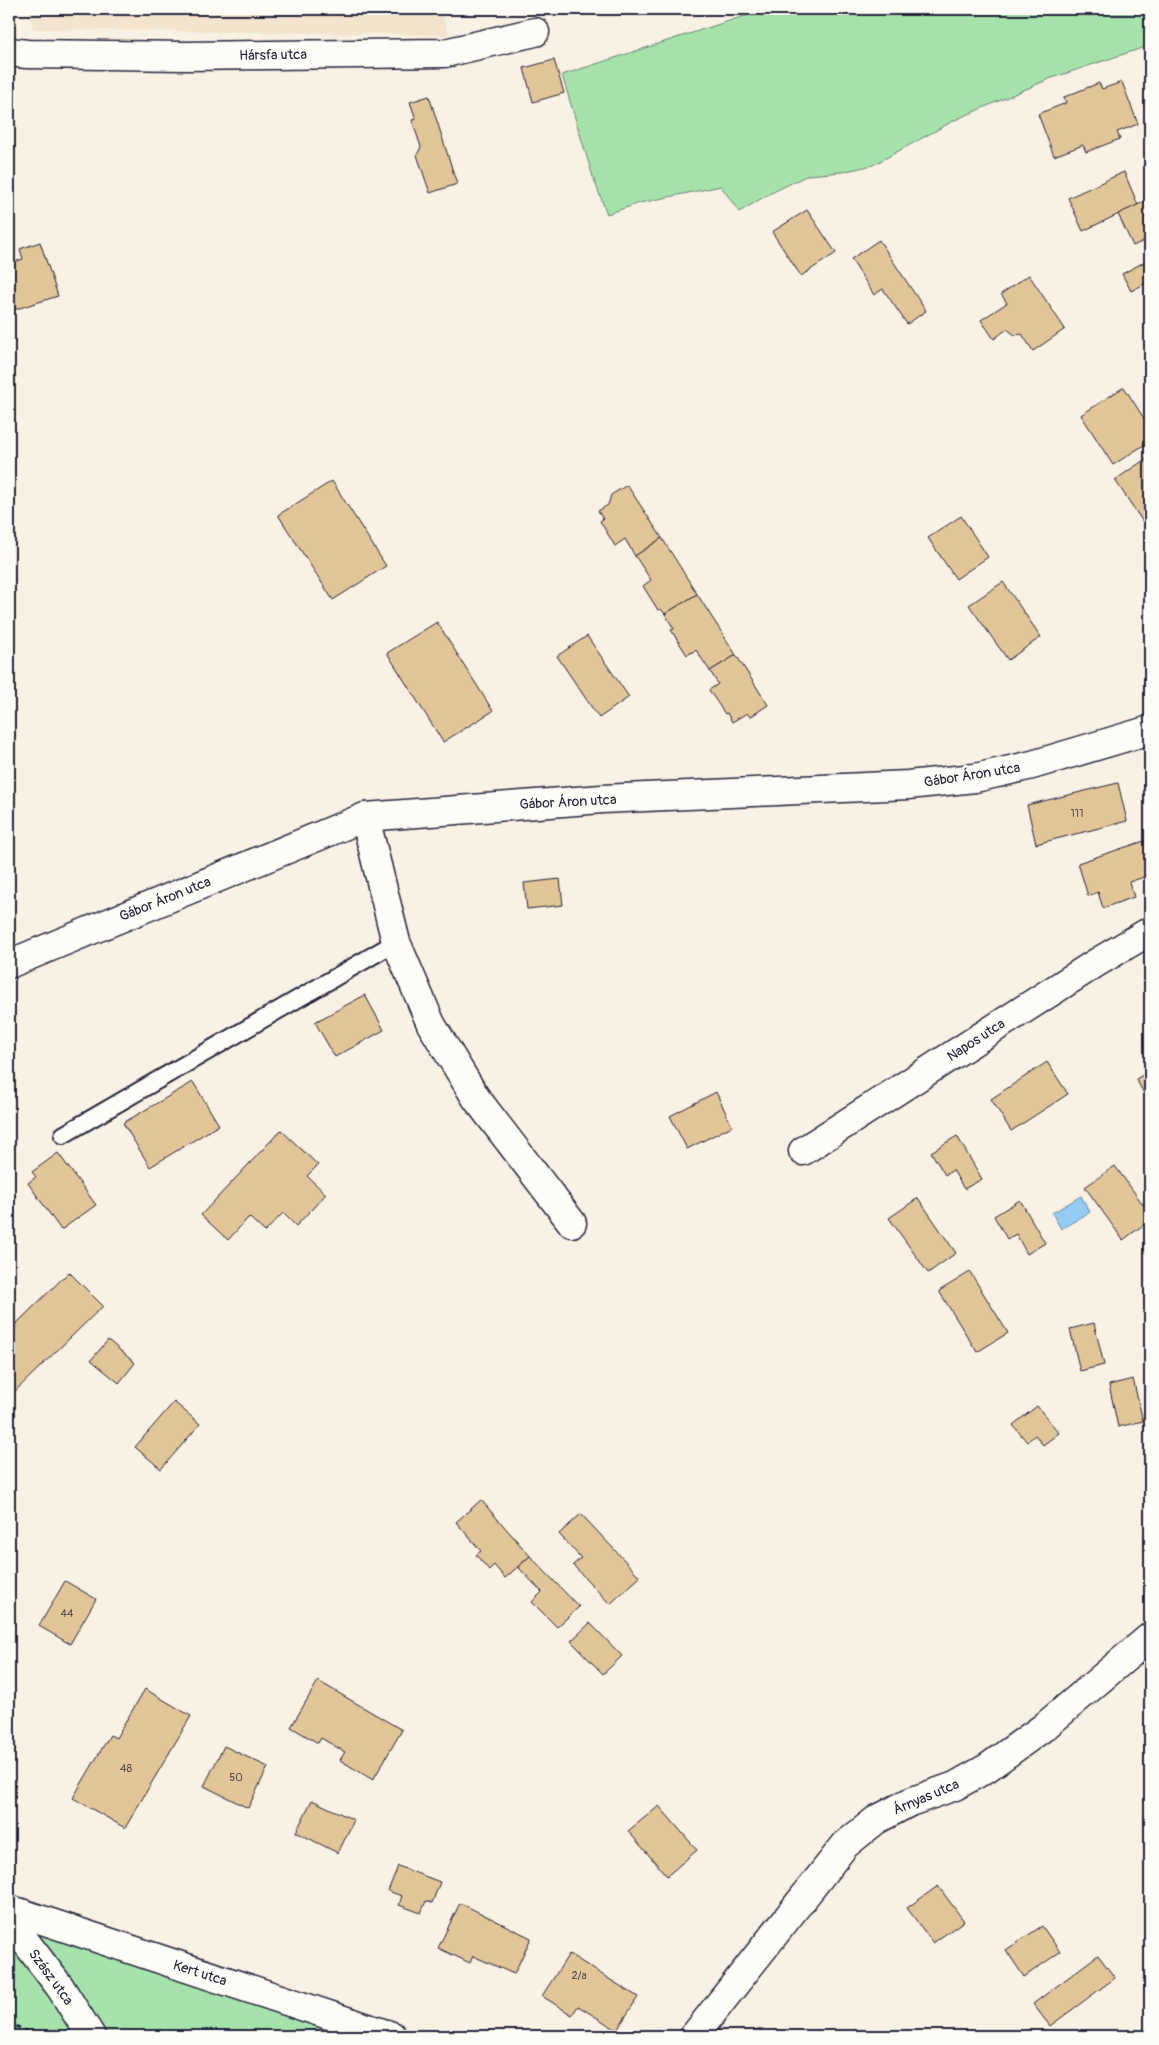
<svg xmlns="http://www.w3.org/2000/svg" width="1159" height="2045" font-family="Pangolin,sans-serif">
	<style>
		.built { fill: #f2e4cd }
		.green { fill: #a5e3aa; stroke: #648272 }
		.water { fill: #94ccf3; stroke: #6688a9 }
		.building { fill: #e3c697; stroke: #22223b }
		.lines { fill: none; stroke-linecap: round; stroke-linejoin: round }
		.service-casing { stroke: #22223b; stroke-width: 20 }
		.minor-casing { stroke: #22223b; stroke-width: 31 }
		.path { stroke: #22223b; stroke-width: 3; stroke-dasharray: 4 4; stroke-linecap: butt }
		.service { stroke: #fdfcf7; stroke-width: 16 }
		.minor { stroke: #fdfcf7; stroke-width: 28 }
		.labels { text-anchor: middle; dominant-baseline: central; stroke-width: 5; stroke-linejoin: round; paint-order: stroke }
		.number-label { font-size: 11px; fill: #524b52 }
		.street-label { font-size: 14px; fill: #22223b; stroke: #fdfcf7 }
	</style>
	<rect width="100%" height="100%" fill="#f8f1e4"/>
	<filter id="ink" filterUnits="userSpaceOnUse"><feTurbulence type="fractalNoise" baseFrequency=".02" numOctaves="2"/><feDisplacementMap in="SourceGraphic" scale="10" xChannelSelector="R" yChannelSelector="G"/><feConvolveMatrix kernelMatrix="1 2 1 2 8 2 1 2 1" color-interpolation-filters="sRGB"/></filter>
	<g filter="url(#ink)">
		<!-- built -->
		<polygon class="built" points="28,9 441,9 449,35 33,29"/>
		<!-- green -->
		<g class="green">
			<polygon points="766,9 1150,9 1150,47 1142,48 1049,79 955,120 873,165 842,172 808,175 769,194 739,212 721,186 640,203 607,214 593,177 562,75"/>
			<polygon points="9,1905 355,2036 9,2036"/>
		</g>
		<!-- water -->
		<polygon class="water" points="1081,1196 1090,1212 1061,1229 1052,1213"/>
		<!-- building -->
		<g class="building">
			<polygon points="554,60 564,93 533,102 524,68"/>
			<polygon points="1122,82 1138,124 1117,132 1120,139 1086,152 1083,145 1054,156 1038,114 1066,103 1064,97 1099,83 1102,89"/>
			<polygon points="429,96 457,184 430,193 417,155 421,147 412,120 416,119 410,102"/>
			<polygon points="1124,172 1138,205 1083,231 1068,198"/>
			<polygon points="1150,199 1150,238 1133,246 1118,214"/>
			<polygon points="807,210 836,253 801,276 772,232"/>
			<polygon points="879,240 926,311 907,324 883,289 874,295 851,259"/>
			<polygon points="40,242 58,296 13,310 9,298 9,264 23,259 20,249"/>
			<polygon points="1148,260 1150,264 1150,281 1131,291 1122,274"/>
			<polygon points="1029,275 1065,329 1033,351 1022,334 1015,335 1007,329 994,339 981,320 1007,303 1001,294"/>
			<polygon points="1124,387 1150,428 1150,441 1113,465 1081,415"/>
			<polygon points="1150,456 1150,517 1143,522 1115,480"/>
			<polygon points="332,481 386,566 333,600 278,515"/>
			<polygon points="627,485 662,538 635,556 625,539 615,546 600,521 603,519 598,511 608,505 611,495"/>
			<polygon points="961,516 988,557 956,579 928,538"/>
			<polygon points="662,538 697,594 665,614 661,609 658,610 643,586 651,580 635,556"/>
			<polygon points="1003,582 1041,637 1008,660 969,605"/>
			<polygon points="697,594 736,655 710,671 696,650 687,655 671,630 674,629 665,614"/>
			<polygon points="437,622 493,711 443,742 387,653"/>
			<polygon points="587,636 629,697 599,718 557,656"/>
			<polygon points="736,655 768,705 750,717 747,713 732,722 727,713 725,714 709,690 718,684 710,671"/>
			<polygon points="1118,783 1127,821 1036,844 1027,805"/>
			<polygon points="1150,839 1150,875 1129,882 1134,897 1103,908 1098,892 1088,896 1078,863"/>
			<polygon points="560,879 563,905 527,909 524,883"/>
			<polygon points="365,995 384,1030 335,1057 315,1022"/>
			<polygon points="1047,1062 1068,1094 1011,1131 991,1099"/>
			<polygon points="1150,1071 1150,1104 1136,1079"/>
			<polygon points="193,1082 219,1125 150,1167 123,1123"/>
			<polygon points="716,1092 732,1126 687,1149 670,1116"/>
			<polygon points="281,1130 318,1165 307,1176 326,1194 296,1226 283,1213 265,1232 249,1217 228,1240 201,1215"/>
			<polygon points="957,1136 982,1179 964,1189 953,1170 945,1175 931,1152"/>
			<polygon points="58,1153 96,1205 61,1230 28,1183 36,1177 32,1172"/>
			<polygon points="1115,1166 1150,1214 1150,1220 1123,1240 1085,1187"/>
			<polygon points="918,1198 956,1253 928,1273 889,1218"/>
			<polygon points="1020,1200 1045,1243 1027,1254 1016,1234 1007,1239 994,1216"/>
			<polygon points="69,1272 103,1306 9,1397 9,1319 15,1325"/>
			<polygon points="970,1272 1008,1333 977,1352 939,1291"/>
			<polygon points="1094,1323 1104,1365 1080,1371 1070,1329"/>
			<polygon points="108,1340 135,1363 119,1383 91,1360"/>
			<polygon points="1133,1379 1143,1421 1118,1427 1109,1385"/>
			<polygon points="174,1402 200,1424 161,1469 135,1447"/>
			<polygon points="1037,1406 1059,1433 1043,1445 1035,1435 1027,1442 1013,1425"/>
			<polygon points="481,1500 530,1556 505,1578 494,1565 489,1570 476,1555 481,1551 456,1522"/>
			<polygon points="581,1514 640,1577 610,1604 573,1565 581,1558 559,1534"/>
			<polygon points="530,1556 579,1607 557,1627 532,1602 542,1592 518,1567"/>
			<polygon points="65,1581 96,1599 70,1644 39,1626"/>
			<polygon points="590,1623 622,1656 603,1674 571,1641"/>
			<polygon points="318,1681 402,1730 373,1780 340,1760 345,1752 321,1738 318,1743 291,1727"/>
			<polygon points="145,1689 191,1716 125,1828 73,1798 110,1735 116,1738"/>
			<polygon points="224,1746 268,1767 248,1808 204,1786"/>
			<polygon points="312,1800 354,1820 338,1853 296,1832"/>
			<polygon points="659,1806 697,1850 667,1876 628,1831"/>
			<polygon points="398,1866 440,1882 432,1903 426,1901 421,1913 399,1905 402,1896 388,1891"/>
			<polygon points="938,1886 964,1921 933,1943 907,1908"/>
			<polygon points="460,1903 531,1938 514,1974 473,1956 470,1963 438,1948"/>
			<polygon points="1042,1926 1060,1952 1024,1977 1006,1950"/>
			<polygon points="569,1954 638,1997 617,2030 578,2006 572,2015 542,1996"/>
			<polygon points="1098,1955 1115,1978 1050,2026 1033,2004"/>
		</g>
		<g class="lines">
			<!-- service casing -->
			<g class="service-casing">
				<polyline id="service" points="63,1135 396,942"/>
			</g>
			<!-- minor casing -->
			<g class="minor-casing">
				<g id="minor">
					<polyline points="9,52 27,54 186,56 445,53 535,32"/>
					<polyline points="365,817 396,942 431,1024 476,1098 572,1223"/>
					<polyline points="9,964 365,817 602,799 908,785 975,778 1032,765 1150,730"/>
					<polyline points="803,1151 1096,963 1150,931"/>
					<polyline points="9,1909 392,2036"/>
					<polyline points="9,1920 60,1987 91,2036"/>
					<polyline points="694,2036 845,1845 876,1820 910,1802 955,1786 987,1768 1044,1727 1150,1637"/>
				</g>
			</g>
			<!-- path -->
			<polyline class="path" points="9,2023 36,2036"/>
			<!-- service -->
			<use href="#service" class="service"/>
			<!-- minor -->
			<use href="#minor" class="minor"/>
		</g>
	</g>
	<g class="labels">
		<!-- number labels -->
		<g class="number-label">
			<text x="1077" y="813">111</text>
			<text x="67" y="1613">44</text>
			<text x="126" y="1768">48</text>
			<text x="236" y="1777">50</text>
			<text x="579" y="1975">2/a</text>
		</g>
		<!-- street labels -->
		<g class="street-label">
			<text transform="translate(273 55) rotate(-1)">Hársfa utca</text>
			<text transform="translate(972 775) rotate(-9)">Gábor Áron utca</text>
			<text transform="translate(568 802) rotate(-3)">Gábor Áron utca</text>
			<text transform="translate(165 899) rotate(-22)">Gábor Áron utca</text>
			<text transform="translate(976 1040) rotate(-33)">Napos utca</text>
			<text transform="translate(926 1797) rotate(-23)">Árnyas utca</text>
			<text transform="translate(200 1973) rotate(18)">Kert utca</text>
			<text transform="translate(51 1977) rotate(54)">Szász utca</text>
		</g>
	</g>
	<!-- margin -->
	<rect width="1159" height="2045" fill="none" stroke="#fdfcf7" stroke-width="30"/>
	<rect x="15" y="15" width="1129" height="2015" fill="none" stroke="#22223b" stroke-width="2" filter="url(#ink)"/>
</svg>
